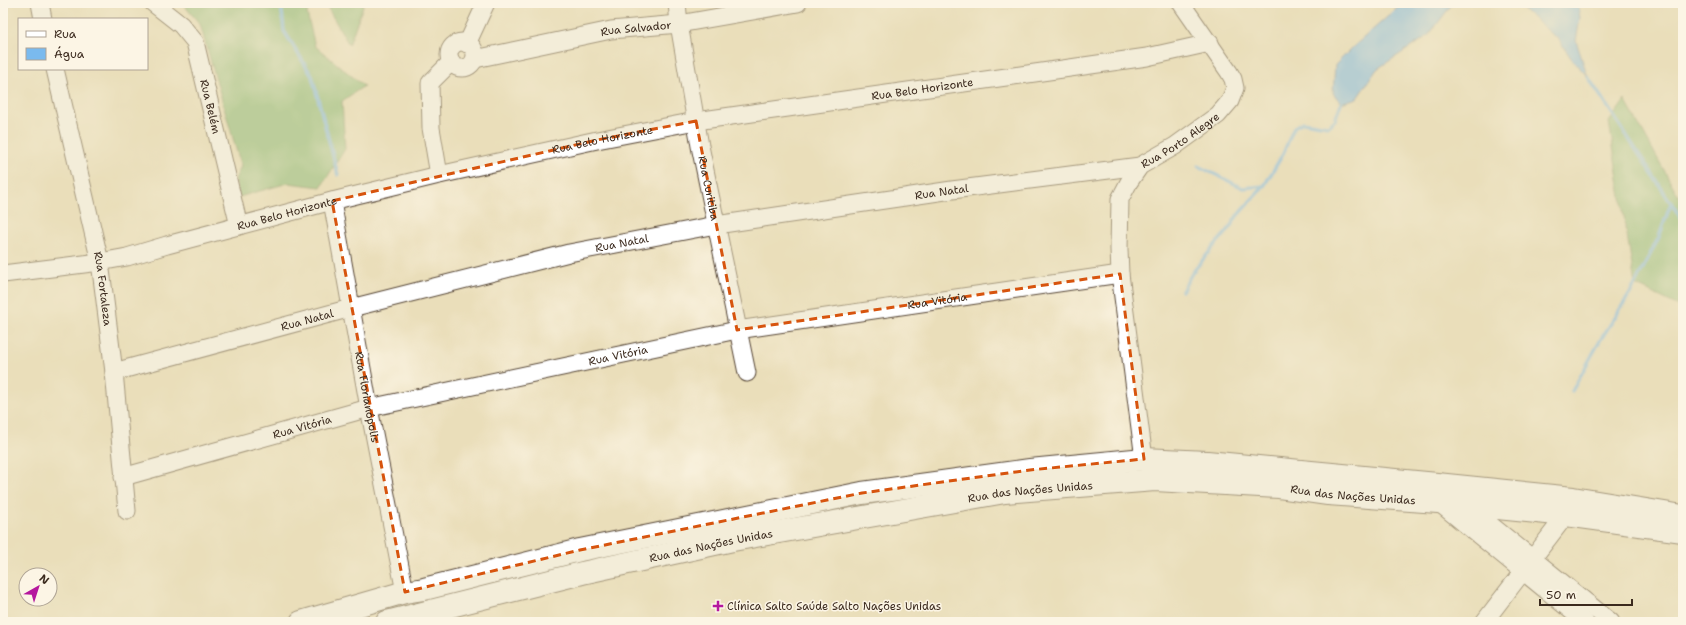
<svg xmlns="http://www.w3.org/2000/svg" width="1686" height="625" font-family="'Shantell Sans',sans-serif">
	<style>
		.forest { fill: #86b974; stroke: #607249 }
		.water { fill: #7abaee; stroke: #5a7286 }
		.lines { fill: none; stroke-linecap: round; stroke-linejoin: round }
		.stream { stroke: #7abaee; stroke-width: 3.5 }
		.minor-casing { stroke: #554535; stroke-width: 19 }
		.major-casing { stroke: #554535; stroke-width: 24 }
		.minor { stroke: #fff; stroke-width: 17 }
		.major { stroke: #fff; stroke-width: 22 }
		.marked { fill: none; stroke: #d7540e; stroke-width: 3; stroke-dasharray: 8 5; stroke-linejoin: round }
		.poi-dot { fill: #b5179e; stroke: #fcf5e5; stroke-width: 1.5 }
		.labels { text-anchor: middle; dominant-baseline: central; stroke-width: 3; stroke-linejoin: round; paint-order: stroke }
		.street-label { font-size: 11px; fill: #3b2a1e; stroke: #fcf5e5 }
		.poi-label { font-size: 11px; fill: #3b2a1e; stroke: #fcf5e5; text-anchor: start }
	</style>
	<rect width="100%" height="100%" fill="#fcf5e5"/>
	<filter id="ink" filterUnits="userSpaceOnUse"><feTurbulence type="fractalNoise" baseFrequency=".025" numOctaves="2"/><feDisplacementMap in="SourceGraphic" scale="8" xChannelSelector="R" yChannelSelector="G"/><feConvolveMatrix kernelMatrix="1 2 1 2 8 2 1 2 1" color-interpolation-filters="sRGB"/></filter>
	<filter id="wash" filterUnits="userSpaceOnUse"><feTurbulence type="fractalNoise" baseFrequency=".012" numOctaves="4" result="noise"/><feDisplacementMap in="SourceGraphic" scale="16" xChannelSelector="R" yChannelSelector="G"/><feGaussianBlur stdDeviation="0.9" result="paint"/><feColorMatrix in="noise" values="0 0 0 0 0 0 0 0 0 0 0 0 0 0 0 0 0 1.4 0 .05"/><feComposite in="paint" operator="in"/></filter>
	<g filter="url(#wash)">
		<rect width="100%" height="100%" fill="#eadeba"/>
		<!-- forest -->
		<g class="forest">
			<polygon points="182,3 312,3 307,13 315,46 364,86 342,101 345,149 321,187 288,183 239,197 235,179 241,166 200,24"/>
			<polygon points="322,3 364,3 349,45 326,5"/>
			<polygon points="1625,100 1683,204 1683,308 1635,285 1609,122"/>
		</g>
		<!-- water -->
		<g class="water">
			<polygon points="1403,3 1453,3 1428,36 1377,69 1357,98 1341,103 1333,93 1335,65 1353,47"/>
			<polygon points="1516,3 1578,3 1580,18 1576,41 1588,77 1571,58 1559,40"/>
		</g>
		<g class="lines">
			<!-- stream -->
			<g class="stream">
				<polyline points="281,3 284,31 312,76 338,175"/>
				<polyline points="1588,77 1683,221"/>
				<polyline points="1198,166 1243,188 1264,186"/>
				<polyline points="1182,291 1192,273 1214,246 1227,232 1237,216 1264,186 1283,154 1294,127 1303,122 1328,126 1335,120 1341,103"/>
				<polyline points="1572,391 1601,339 1631,292 1659,237 1671,203"/>
			</g>
		</g>
	</g>
	<g filter="url(#ink)">
		<g class="lines">
			<!-- minor casing -->
			<g class="minor-casing">
				<g id="minor">
					<polyline points="40,3 43,19"/>
					<path id="s1" d="M153,3L181,25L195,42L239,226"/>
					<path id="s2" d="M677,3L679,24L700,146L747,373"/>
					<circle cx="462" cy="55" r="13"/>
					<polyline points="467,44 486,3"/>
					<path id="s3" d="M475,59L611,30L679,24L798,3"/>
					<path id="s4" d="M55,69L100,262L114,372L127,511"/>
					<polyline points="439,175 431,128 430,83 451,62"/>
					<path id="s5" d="M332,201L369,408L405,592"/>
					<path id="s6" d="M3,274L100,262L127,257L167,245L332,201L439,175L597,140L696,121L1147,57L1210,43"/>
					<path id="s7" d="M114,372L351,308L569,253L716,225L952,190L1140,166"/>
					<path id="s8" d="M1144,459L1120,274L1119,249L1120,199L1129,182L1140,166L1175,146L1218,115L1230,101L1235,88L1233,79L1229,72L1181,3"/>
					<path id="s9" d="M123,477L369,408L737,330L1120,274"/>
					<polyline points="1438,500 1438,502 1585,622"/>
					<polyline points="1465,502 1466,505 1611,622"/>
					<polyline points="1484,622 1566,515"/>
				</g>
			</g>
			<!-- major casing -->
			<g class="major-casing">
				<g id="major">
					<polyline points="301,622 405,592 424,589 580,550 862,493 1030,470 1144,459 1207,462 1437,484 1573,498 1683,516"/>
					<path id="s10" d="M387,622L582,573L733,540L1005,492L1155,480L1279,487L1328,494L1438,502L1566,515L1683,531"/>
				</g>
			</g>
			<!-- minor -->
			<use href="#minor" class="minor"/>
			<!-- major -->
			<use href="#major" class="major"/>
		</g>
	</g>
	<!-- marked area -->
	<path d="M0 0H1686V625H0ZM696,121L737,330L1120,274L1144,459L1030,470L862,493L580,550L405,592L332,201L597,140Z" fill="#eadeba" fill-opacity=".55" fill-rule="evenodd"/>
	<path class="marked" d="M696,121L737,330L1120,274L1144,459L1030,470L862,493L580,550L405,592L332,201L597,140Z"/>
	<!-- markers -->
	<path class="poi-dot" d="M716 600h4v4h4v4h-4v4h-4v-4h-4v-4h4z"/>
	<g class="labels">
		<!-- street labels -->
		<g class="street-label">
			<text stroke="none"><textPath href="#s3" startOffset="164">Rua Salvador</textPath></text>
			<text stroke="none"><textPath href="#s6" startOffset="939">Rua Belo Horizonte</textPath></text>
			<text stroke="none"><textPath href="#s1" startOffset="124">Rua Belém</textPath></text>
			<text stroke="none"><textPath href="#s6" startOffset="615">Rua Belo Horizonte</textPath></text>
			<text stroke="none"><textPath href="#s8" startOffset="348">Rua Porto Alegre</textPath></text>
			<text stroke="none"><textPath href="#s2" startOffset="188">Rua Curitiba</textPath></text>
			<text stroke="none"><textPath href="#s7" startOffset="848">Rua Natal</textPath></text>
			<text stroke="none"><textPath href="#s6" startOffset="291">Rua Belo Horizonte</textPath></text>
			<text stroke="none"><textPath href="#s7" startOffset="524">Rua Natal</textPath></text>
			<text stroke="none"><textPath href="#s4" startOffset="225">Rua Fortaleza</textPath></text>
			<text stroke="none"><textPath href="#s9" startOffset="834">Rua Vitória</textPath></text>
			<text stroke="none"><textPath href="#s7" startOffset="200">Rua Natal</textPath></text>
			<text stroke="none"><textPath href="#s9" startOffset="510">Rua Vitória</textPath></text>
			<text stroke="none"><textPath href="#s5" startOffset="199">Rua Florianópolis</textPath></text>
			<text stroke="none"><textPath href="#s9" startOffset="186">Rua Vitória</textPath></text>
			<text stroke="none"><textPath href="#s10" startOffset="657">Rua das Nações Unidas</textPath></text>
			<text stroke="none"><textPath href="#s10" startOffset="981">Rua das Nações Unidas</textPath></text>
			<text stroke="none"><textPath href="#s10" startOffset="333">Rua das Nações Unidas</textPath></text>
		</g>
		<!-- poi labels -->
		<g class="poi-label">
			<text x="727" y="606">Clínica Salto Saúde Salto Nações Unidas</text>
		</g>
	</g>
	<!-- margin -->
	<rect width="1686" height="625" fill="none" stroke="#fcf5e5" stroke-width="16"/>
	<!-- legend -->
	<rect x="18" y="18" width="130" height="52" fill="#fcf5e5" stroke="#afa495"/>
	<rect x="26" y="31" width="20" height="6" fill="#ffffff" stroke="#afa495"/>
	<text x="54" y="38" font-size="12" fill="#3b2a1e">Rua</text>
	<rect x="26" y="48" width="20" height="12" fill="#7abaee" stroke="#afa495"/>
	<text x="54" y="58" font-size="12" fill="#3b2a1e">Água</text>
	<!-- north arrow -->
	<g transform="translate(38 587) rotate(39)"><circle r="19" fill="#fcf5e5" stroke="#afa495"/>
	<path d="M0-3L7 15L0 10L-7 15Z" fill="#b5179e"/>
	<text y="-6" font-size="11" font-weight="bold" text-anchor="middle" fill="#3b2a1e">N</text>
	</g>
	<!-- scale -->
	<path d="M1540 599v6h92v-6" fill="none" stroke="#3b2a1e" stroke-width="2"/>
	<text x="1546" y="599" font-size="12" fill="#3b2a1e" stroke="#fcf5e5" stroke-width="3" paint-order="stroke">50 m</text>
</svg>
